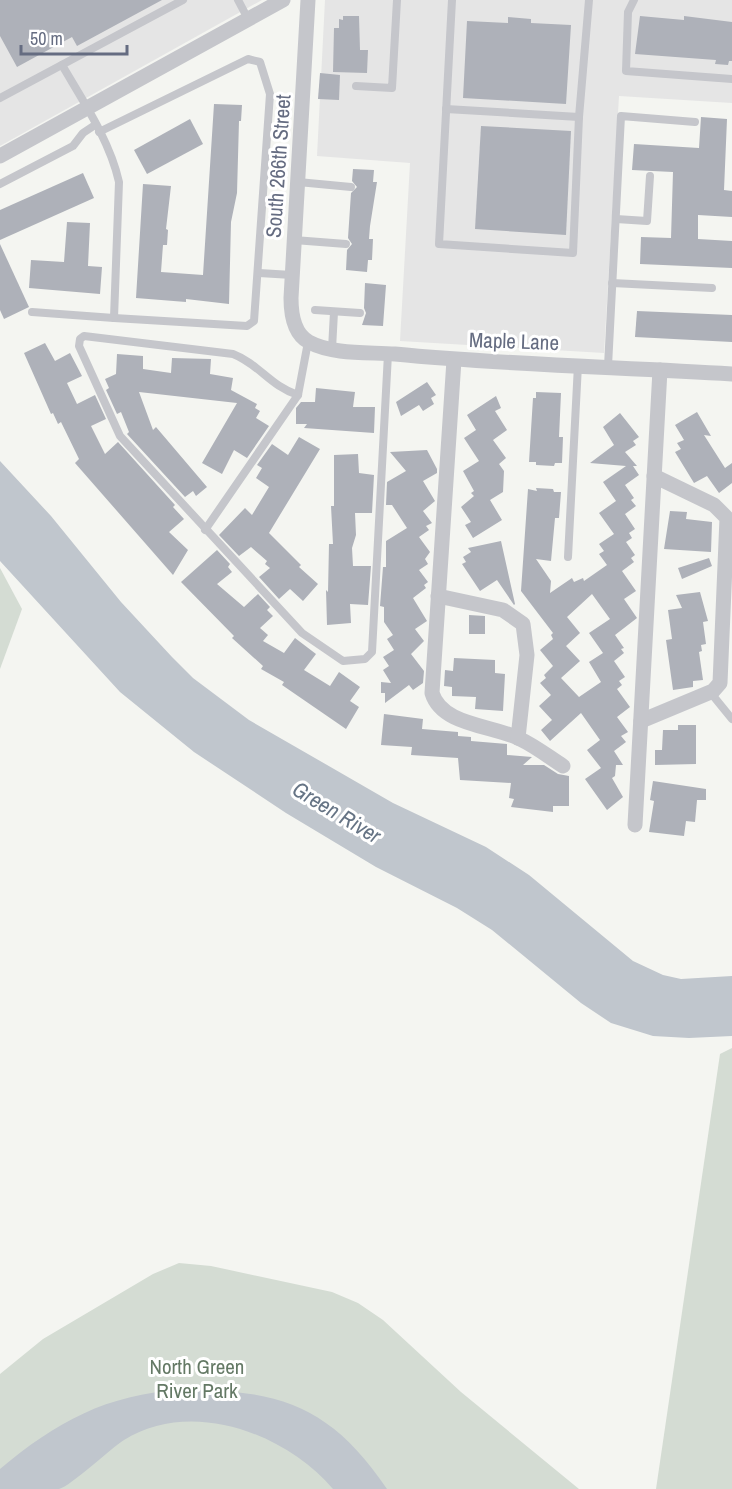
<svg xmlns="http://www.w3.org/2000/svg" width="732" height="1489" font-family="'Archivo Narrow',sans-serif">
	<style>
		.built { fill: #e5e5e5 }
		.green { fill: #d4dcd3 }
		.water { fill: #c0c6cd }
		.building { fill: #aeb1b9; fill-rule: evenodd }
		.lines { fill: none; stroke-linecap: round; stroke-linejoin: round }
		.lane { stroke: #c5c6cb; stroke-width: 8 }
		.street { stroke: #c5c6cb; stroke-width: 15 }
		.labels { text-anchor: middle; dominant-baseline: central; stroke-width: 6; stroke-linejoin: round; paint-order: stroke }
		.street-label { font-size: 21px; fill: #656c81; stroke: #fff }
		.park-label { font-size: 21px; fill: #647965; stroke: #fff }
		.water-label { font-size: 22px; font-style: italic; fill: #667485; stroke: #fff }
	</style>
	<rect width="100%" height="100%" fill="#f4f5f1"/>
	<!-- built -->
	<g class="built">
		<polygon points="0,0 262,0 0,146"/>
		<polygon points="325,0 732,0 732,103 619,96 604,353 400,341 410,163 317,156"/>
	</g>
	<!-- green -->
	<g class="green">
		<polygon points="0,568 22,609 0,669"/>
		<polygon points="732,1048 732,1489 656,1489 720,1054"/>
		<polygon points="179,1263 211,1266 332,1292 358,1303 383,1320 461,1392 579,1489 0,1489 0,1374 43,1339 153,1274"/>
	</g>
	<!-- water -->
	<g class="water">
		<polygon points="0,461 51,516 121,602 172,657 193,678 249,720 393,803 486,847 529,875 633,961 663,975 681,979 732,976 732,1036 689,1038 653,1036 611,1023 581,1003 492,930 457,908 376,867 286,813 194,752 120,692 0,561"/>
		<path d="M181,1390C279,1389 331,1406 387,1489H333C285,1433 191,1398 124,1440C110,1449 71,1486 59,1489C42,1489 18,1489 0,1489V1469C56,1422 107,1394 181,1390Z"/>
	</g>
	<!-- building -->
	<g class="building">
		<polygon points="0,0 162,0 77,46 72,37 17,67 0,36"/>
		<polygon points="343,16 359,16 360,50 368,50 367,73 333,72 334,28 339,28 339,19 343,20"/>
		<polygon points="640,16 684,20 684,16 732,22 732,61 729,61 728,65 715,64 716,60 635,54"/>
		<polygon points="508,17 531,19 531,23 571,25 566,104 463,98 467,21 508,23"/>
		<polygon points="320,73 340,75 339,100 318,99"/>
		<polygon points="214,104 242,105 241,121 239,121 237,193 231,222 229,304 186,299 186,302 136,298 143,184 171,186 166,229 168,230 167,245 163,245 161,272 203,275"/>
		<polygon points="701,117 727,119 724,190 732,191 732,217 698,215 698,239 732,241 732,268 640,264 641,237 671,238 673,172 632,170 634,144 699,148"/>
		<polygon points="190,119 203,144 147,174 134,150"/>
		<polygon points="481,126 571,131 566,235 475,229"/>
		<polygon points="353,169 374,170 373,182 377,182 370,226 369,239 373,239 372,260 368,260 367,272 346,270 347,250 352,244 348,238 351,193 357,187 352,181"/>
		<polygon points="83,173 94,198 0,240 0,210"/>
		<polygon points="67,222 90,223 88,266 102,267 100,294 29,288 31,260 64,262"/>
		<polygon points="0,244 29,307 4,319 0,310"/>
		<polygon points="365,283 386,285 383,326 362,325 366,313 364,308"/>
		<polygon points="637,311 732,315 732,342 635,337"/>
		<polygon points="45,343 55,361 70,353 82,376 67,383 77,404 95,395 106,419 91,426 105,454 118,442 175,505 173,507 184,519 169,532 188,550 173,575 75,463 79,459 61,422 58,424 53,413 51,414 24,353"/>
		<polygon points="117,354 143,356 143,369 171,373 172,358 211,359 210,374 233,378 231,390 257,404 255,408 260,411 256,418 269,426 247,458 234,450 222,474 202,463 237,403 139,392 153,430 156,427 207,487 196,496 193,491 185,497 127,434 129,432 121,412 117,414 106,390 109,388 105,379 116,374"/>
		<polygon points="427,382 436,395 431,398 434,404 423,411 419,405 401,416 396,402"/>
		<polygon points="316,388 355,392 353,407 375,407 374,433 304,428 307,424 296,424 296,408 301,402 315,402"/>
		<polygon points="536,392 561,393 559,437 563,437 562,463 555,463 554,466 536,465 536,462 529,462 533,398 536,398"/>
		<polygon points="496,396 501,408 495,411 507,430 493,440 506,458 499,464 504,471 503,492 490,500 502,520 473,538 465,525 471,522 461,507 474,496 471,493 474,491 463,471 479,461 464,438 476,430 467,415"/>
		<polygon points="697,412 711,436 704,435 725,468 732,463 732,483 719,493 707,476 694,483 675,452 681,449 677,443 684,440 675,425"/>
		<path d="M620,413L639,437L633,441L636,445L625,452L637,466H633L639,475L625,485L634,498L631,500L636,506L625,514L635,529L629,533L632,538L626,542L635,555L631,558L634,562L622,571L636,591L624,599L637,618L615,635L624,648L621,649L624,653L614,661L625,677L619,681L622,685L617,689L630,707L617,717L628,732L621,736L626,742L614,751L623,765H616L615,776L612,778L623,797L607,810L585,779L601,768L587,750L600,740L581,713L550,741L541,730L552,720L539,706L551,695L540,683L546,678L544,675L553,666L540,650L553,639L551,635L553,633L521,591L528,489L537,491L536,488L553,489L554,492H561L559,518H555L551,561L536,559L551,581L550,593L572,578L574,582L583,578L584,581L607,565L599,554L604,551L599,544L614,534L599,513L616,501L603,482L626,466L590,463L614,445L603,427ZM592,594L610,619L589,633L603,653L589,662L601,682L579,697L561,678L580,661L566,646L580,633L567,617Z"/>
		<polygon points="299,437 320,449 269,533 301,565 299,567 318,584 303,601 290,589 279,599 259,577 270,568 265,564 267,561 251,547 239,556 219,535 245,508 252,515 269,487 256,478 262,468 257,465 272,444 288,455"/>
		<polygon points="427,450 437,469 437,473 423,481 435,501 423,511 432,523 426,526 429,530 419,537 430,552 425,559 428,564 419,570 428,582 424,585 426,588 413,598 427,621 415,629 424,641 411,654 424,671 423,683 413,690 409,685 385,703 385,693 381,693 381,682 391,683 383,670 389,666 383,657 394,650 387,639 393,635 384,622 384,607 380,606 383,567 386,567 386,541 407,528 392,505 386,505 387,482 406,471 390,452"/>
		<polygon points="358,454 359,473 374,475 372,513 355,513 356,535 352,548 353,566 371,566 368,605 350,604 351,623 327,625 326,590 328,592 329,544 333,544 331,506 334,506 334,455"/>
		<polygon points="670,511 687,512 686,519 712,522 711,552 664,549"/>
		<polygon points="501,541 515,604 514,605 497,580 480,591 462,564 466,562 463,557 471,552 468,548"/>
		<polygon points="217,550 230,564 228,567 232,572 217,584 244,607 258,594 270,607 267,610 273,616 260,628 268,635 263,641 284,653 295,638 316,654 304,670 330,686 339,672 360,687 350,701 359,707 346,729 282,685 284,682 261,669 263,666 232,638 234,636 181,582"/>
		<polygon points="709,558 712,566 682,579 678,568"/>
		<polygon points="700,592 708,621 703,622 706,644 701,645 702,651 699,652 703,680 693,681 693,687 673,690 666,640 672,639 668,610 682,608 676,595"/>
		<polygon points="469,615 485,616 485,634 469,634"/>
		<polygon points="454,658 495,660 495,673 505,674 503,711 475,709 476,697 452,696 452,687 444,686 445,670 453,671"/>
		<polygon points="384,714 423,719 422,729 458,732 458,736 471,737 471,741 507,744 507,755 532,757 523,765 544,765 558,774 569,776 569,806 553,806 553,812 511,807 514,799 509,798 511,783 460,780 458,758 411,755 412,747 381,745"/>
		<polygon points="678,725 696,725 696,764 655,765 655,750 662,750 663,730 678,730"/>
		<polygon points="653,781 706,789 706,800 697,800 695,822 686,821 684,836 649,832 654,801 650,800"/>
	</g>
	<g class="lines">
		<!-- lane -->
		<g class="lane">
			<polyline points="238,0 248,19"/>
			<polyline points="452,0 439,244 573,253 579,117 589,0"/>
			<polyline points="634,0 628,12 626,71 732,79"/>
			<polyline points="356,86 392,88 397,0"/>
			<polyline points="0,98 183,0"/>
			<polyline points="446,109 579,117"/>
			<polyline points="99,132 248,59 260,62 270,94 254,321 247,326 114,318"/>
			<polyline points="298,182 351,187"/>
			<polyline points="0,184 73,146 83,133 95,125"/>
			<polyline points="616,219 647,221 650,176"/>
			<polyline points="294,240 346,244"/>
			<polyline points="259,273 292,275"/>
			<polyline points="612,283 712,288"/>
			<polyline points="315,310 360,313"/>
			<path d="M32,312L114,318L119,182C110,141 83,101 62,65"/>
			<path d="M308,342L298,395C270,386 259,364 233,354L84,336L80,339L79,346L120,436L302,633L343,661L365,659L372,652L388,354"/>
			<polyline points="332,349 334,312"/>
			<polyline points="608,366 621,116 695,122"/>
			<polyline points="205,530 298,395"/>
			<polyline points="568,557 578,365"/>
			<polyline points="710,692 732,719"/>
		</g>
		<!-- street -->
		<g class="street">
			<path d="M308,0L291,298C291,314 294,334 309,342C333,355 369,352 395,354C507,365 620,367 732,374"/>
			<polyline points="0,156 283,0"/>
			<path d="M454,360L432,693C442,726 493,725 520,739C535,746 549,757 563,766"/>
			<polyline points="438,596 503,610 523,624 527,655 518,738"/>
			<polyline points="641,721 713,691 720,683 727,518 714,505 654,476"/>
			<polyline points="635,825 660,370"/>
		</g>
	</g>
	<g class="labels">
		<!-- street labels -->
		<g class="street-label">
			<text transform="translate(278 166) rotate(-86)">South 266th Street</text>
			<text transform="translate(514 341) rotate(2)">Maple Lane</text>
		</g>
		<!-- park labels -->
		<g class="park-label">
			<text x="197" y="1366">North Green<tspan x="197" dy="24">River Park</tspan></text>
		</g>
		<!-- water labels -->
		<g class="water-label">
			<text transform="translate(337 812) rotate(31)">Green River</text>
		</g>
	</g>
	<!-- scale -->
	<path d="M21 45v9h106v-9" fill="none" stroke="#656c81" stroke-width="3"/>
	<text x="30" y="45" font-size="18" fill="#656c81" stroke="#ffffff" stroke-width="4.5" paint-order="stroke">50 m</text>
</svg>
